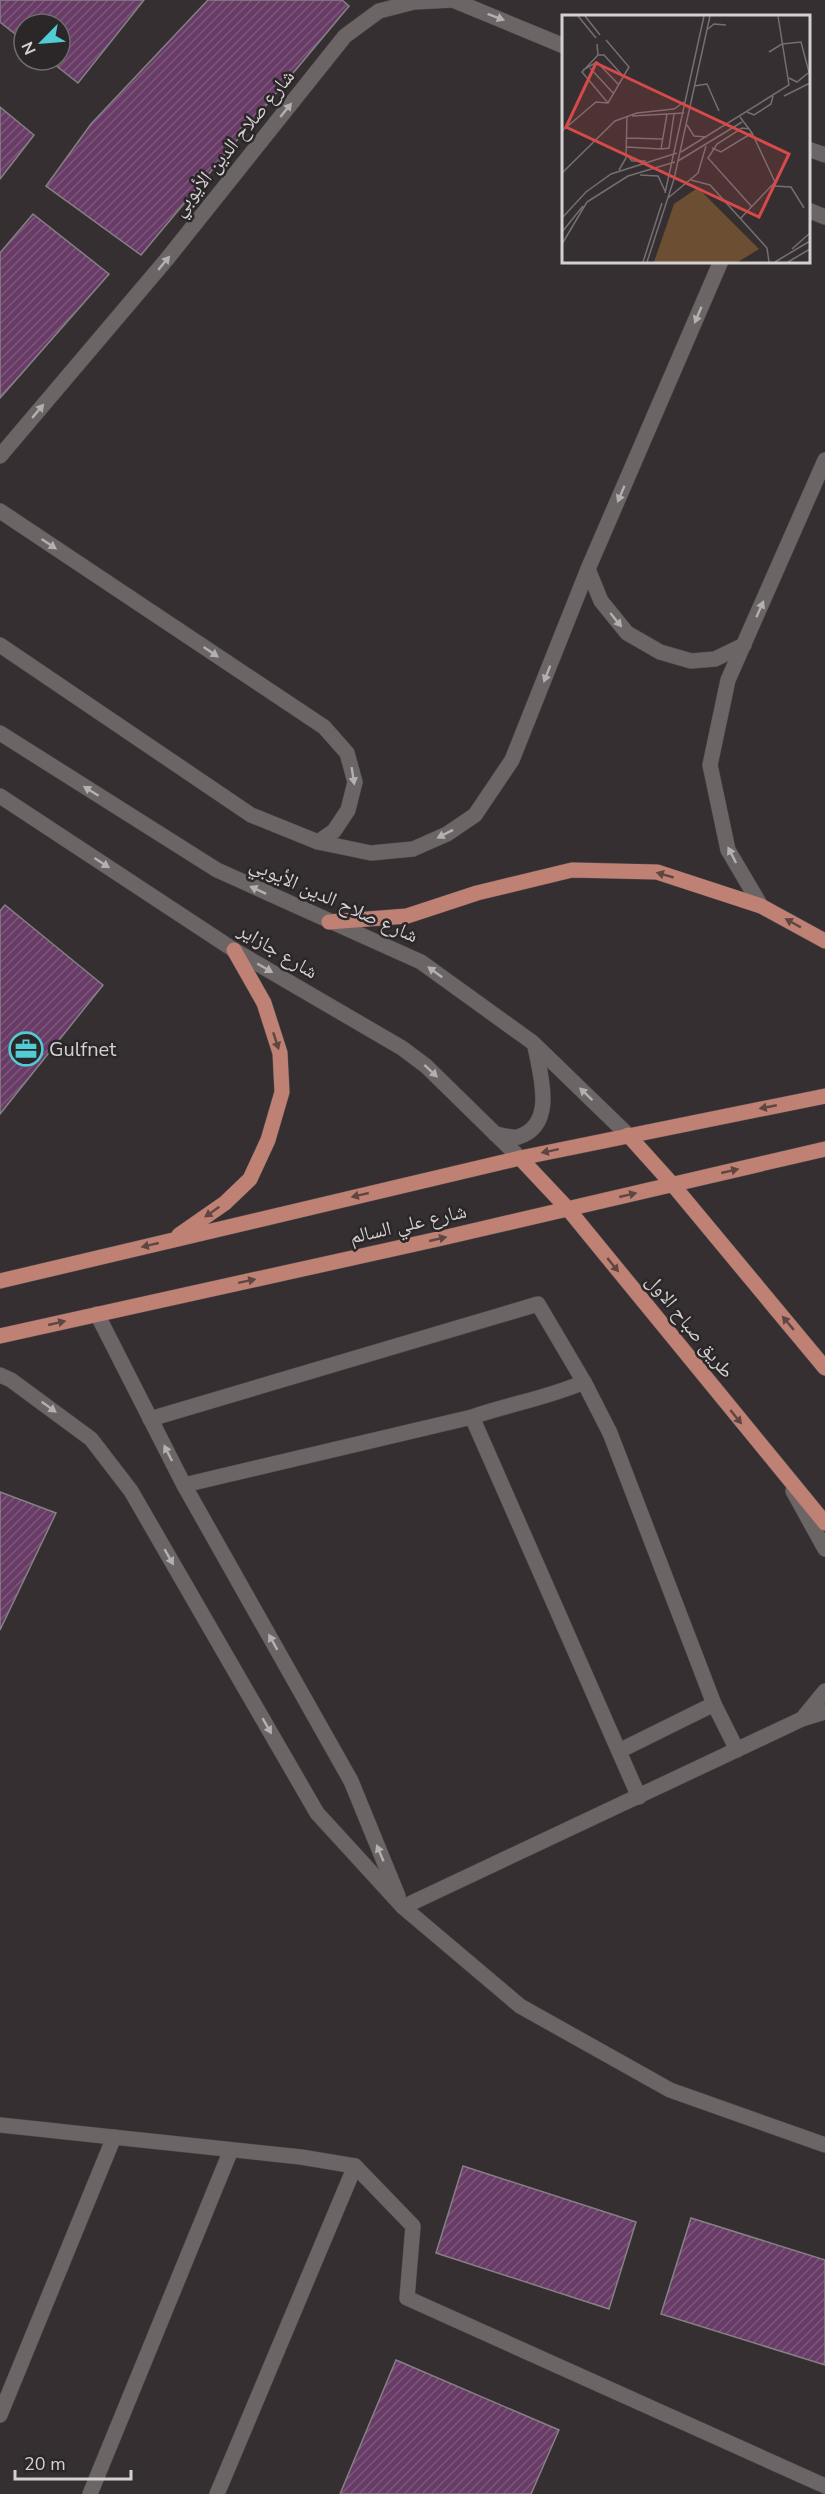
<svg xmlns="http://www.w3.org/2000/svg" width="825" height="2494" font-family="'Nunito Sans','Noto Naskh Arabic',sans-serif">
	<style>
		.building { fill: url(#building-hatch); stroke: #858185; stroke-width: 1.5 }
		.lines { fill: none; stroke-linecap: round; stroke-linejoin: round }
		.minor-casing { stroke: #504b4d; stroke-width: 16 }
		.major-casing { stroke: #504b4d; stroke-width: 16 }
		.minor { stroke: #6b6566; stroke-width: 15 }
		.major { stroke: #bf8174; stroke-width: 15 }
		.oneway { fill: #b4b0b1 }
		.oneway2 { fill: #5f4642 }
		.labels { text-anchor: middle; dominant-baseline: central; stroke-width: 5; stroke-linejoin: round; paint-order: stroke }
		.street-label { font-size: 20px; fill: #d4d0d1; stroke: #2b2627 }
		.poi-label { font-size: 20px; fill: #d4d0d1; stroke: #2b2627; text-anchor: start }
		.inset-road { fill: none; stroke: #756f71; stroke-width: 1.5 }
		.view { fill: #d64a4a; fill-opacity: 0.15; stroke: #d64a4a; stroke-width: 3 }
		.inset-edge { fill: none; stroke: #d4d0d1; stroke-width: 3 }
	</style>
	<defs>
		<pattern id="building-hatch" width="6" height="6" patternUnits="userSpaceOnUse" patternTransform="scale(1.5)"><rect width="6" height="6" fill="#683c66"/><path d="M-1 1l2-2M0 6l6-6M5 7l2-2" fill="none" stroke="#7d577b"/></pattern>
	</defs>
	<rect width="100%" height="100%" fill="#352f31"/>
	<!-- building -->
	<g class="building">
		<polygon points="0,0 144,0 78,83 49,60 60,60 60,24 24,24 24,41 0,22"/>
		<polygon points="208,0 342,0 349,6 141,255 46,186 91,124"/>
		<polygon points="0,107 34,135 0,179"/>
		<polygon points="33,214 109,274 0,398 0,253"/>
		<polygon points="5,905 103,985 0,1114 0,911"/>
		<polygon points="0,1492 56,1513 0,1630"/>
		<polygon points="463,2166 636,2222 609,2309 436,2253"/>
		<polygon points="691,2218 825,2260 825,2365 661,2314"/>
		<polygon points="396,2360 559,2430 531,2494 340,2494"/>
	</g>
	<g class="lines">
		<!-- minor casing -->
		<g class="minor-casing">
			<g id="minor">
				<polyline points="808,149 825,155"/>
				<polyline points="808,210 825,217"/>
				<polyline points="0,456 167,259 345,36 379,11 414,2 453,0 564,46"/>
				<polyline points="0,511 324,727 347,753 355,782 348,810 334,831 318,842"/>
				<polyline points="588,569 601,601 627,633 660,652 691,661 715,659 744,645"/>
				<polyline points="0,645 251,815 318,842 371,853 413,849 447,834 475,815 512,760 588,569 721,261"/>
				<polyline points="0,733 217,870 421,962 532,1042 628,1135"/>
				<polyline points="0,796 234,950 402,1048 426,1066 520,1158"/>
				<polyline points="761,906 728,850 710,765 728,680 825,460"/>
				<path d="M495,1134C502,1135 512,1138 518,1137C557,1125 540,1074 535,1046"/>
				<polyline points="97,1314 184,1485 351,1781 398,1896"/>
				<polyline points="0,1375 11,1380 91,1439 131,1491 317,1813 403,1907 520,2006 670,2090 825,2145"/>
				<polyline points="472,1417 639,1797"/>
				<polyline points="150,1419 538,1304 584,1382"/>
				<path d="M184,1485L472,1417C509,1404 548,1398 584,1382L610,1433L714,1704L737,1750"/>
				<polyline points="793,1491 825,1549"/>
				<polyline points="802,1719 825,1691"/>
				<polyline points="619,1751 714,1704"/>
				<polyline points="403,1907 802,1719 825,1712"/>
				<polyline points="0,2125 301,2157 355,2166 217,2494"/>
				<polyline points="355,2166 413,2226 407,2298 825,2486"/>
				<polyline points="0,2415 114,2137"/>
				<polyline points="90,2494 231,2150"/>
			</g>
		</g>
		<!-- major casing -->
		<g class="major-casing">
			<g id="major">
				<polyline points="329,922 407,916 477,893 572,870 657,872 761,906 825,941"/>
				<polyline points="628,1135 673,1185 825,1368"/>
				<polyline points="520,1158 568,1209 825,1523"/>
				<polyline points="179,1235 225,1203 250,1179 268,1140 282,1092 280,1053 264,1003 234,950"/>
				<polyline points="0,1281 520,1158 825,1096"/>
				<polyline points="0,1336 438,1239 825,1149"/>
			</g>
		</g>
		<!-- minor -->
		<use href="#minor" class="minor"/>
		<!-- major -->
		<use href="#major" class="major"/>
	</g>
	<!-- one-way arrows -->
	<defs><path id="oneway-solid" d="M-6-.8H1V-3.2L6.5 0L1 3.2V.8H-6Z" transform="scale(1.5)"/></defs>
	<g class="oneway">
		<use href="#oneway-solid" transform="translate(496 17) rotate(21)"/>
		<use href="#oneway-solid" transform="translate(286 110) rotate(-51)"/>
		<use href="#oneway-solid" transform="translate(164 263) rotate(-50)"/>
		<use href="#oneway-solid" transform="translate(698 315) rotate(113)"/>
		<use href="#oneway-solid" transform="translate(38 411) rotate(-50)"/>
		<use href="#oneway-solid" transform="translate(621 494) rotate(113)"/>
		<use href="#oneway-solid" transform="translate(49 544) rotate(34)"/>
		<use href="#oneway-solid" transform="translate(760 609) rotate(-66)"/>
		<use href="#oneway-solid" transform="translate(616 620) rotate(51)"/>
		<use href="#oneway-solid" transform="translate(211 652) rotate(34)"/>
		<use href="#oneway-solid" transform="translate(547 674) rotate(111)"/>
		<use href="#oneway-solid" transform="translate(353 776) rotate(81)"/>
		<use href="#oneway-solid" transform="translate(91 791) rotate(-148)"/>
		<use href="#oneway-solid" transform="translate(445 834) rotate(153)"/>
		<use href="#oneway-solid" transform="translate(732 855) rotate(-117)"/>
		<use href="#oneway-solid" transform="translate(102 863) rotate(33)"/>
		<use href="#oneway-solid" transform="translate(258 890) rotate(-155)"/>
		<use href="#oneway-solid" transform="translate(265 968) rotate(30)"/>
		<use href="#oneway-solid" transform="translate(435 972) rotate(-144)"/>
		<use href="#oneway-solid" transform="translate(431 1071) rotate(43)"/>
		<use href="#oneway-solid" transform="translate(586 1094) rotate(-136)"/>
		<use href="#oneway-solid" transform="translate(49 1407) rotate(36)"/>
		<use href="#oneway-solid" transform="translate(168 1453) rotate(-117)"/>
		<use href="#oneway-solid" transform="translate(169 1557) rotate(60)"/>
		<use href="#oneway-solid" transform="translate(273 1642) rotate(-119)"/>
		<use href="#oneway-solid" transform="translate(267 1726) rotate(60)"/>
		<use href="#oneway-solid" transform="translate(380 1853) rotate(-113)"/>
	</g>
	<g class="oneway2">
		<use href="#oneway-solid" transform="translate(665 875) rotate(-164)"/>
		<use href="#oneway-solid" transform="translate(793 923) rotate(-151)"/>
		<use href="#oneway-solid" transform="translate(276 1041) rotate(72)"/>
		<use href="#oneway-solid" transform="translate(768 1107) rotate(169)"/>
		<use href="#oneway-solid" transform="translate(550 1151) rotate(168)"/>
		<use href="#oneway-solid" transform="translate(730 1171) rotate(-13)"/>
		<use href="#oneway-solid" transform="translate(360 1195) rotate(167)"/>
		<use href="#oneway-solid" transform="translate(628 1195) rotate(-13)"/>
		<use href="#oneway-solid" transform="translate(212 1212) rotate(145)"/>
		<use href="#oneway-solid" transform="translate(438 1239) rotate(-13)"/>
		<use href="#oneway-solid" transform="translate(150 1245) rotate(167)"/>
		<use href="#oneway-solid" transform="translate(613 1265) rotate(51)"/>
		<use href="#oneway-solid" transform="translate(247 1281) rotate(-12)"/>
		<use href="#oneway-solid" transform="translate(57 1323) rotate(-13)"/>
		<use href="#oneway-solid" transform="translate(788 1323) rotate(-130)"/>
		<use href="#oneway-solid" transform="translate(736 1417) rotate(51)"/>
	</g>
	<!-- icons -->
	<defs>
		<g id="office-ring" transform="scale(1.725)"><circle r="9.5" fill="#2b2627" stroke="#51ccd4" stroke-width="1.5"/><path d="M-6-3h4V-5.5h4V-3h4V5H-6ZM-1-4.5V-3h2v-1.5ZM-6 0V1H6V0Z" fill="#51ccd4"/></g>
	</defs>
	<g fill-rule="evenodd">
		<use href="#office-ring" x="26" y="1049"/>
	</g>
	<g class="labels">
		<!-- street labels -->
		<g class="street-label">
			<text transform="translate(233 143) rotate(-51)">شارع صلاح الدين الأيوبي</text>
			<text transform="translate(334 900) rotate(24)">شارع صلاح الدين الأيوبي</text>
			<text transform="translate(278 951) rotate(31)">شارع جازاير</text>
			<text transform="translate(408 1224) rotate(-13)">شارع علي السالم</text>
			<text transform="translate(690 1326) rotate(51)">طريق صباح الاول</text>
		</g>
		<!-- poi labels -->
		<g class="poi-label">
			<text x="49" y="1049">Gulfnet</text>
		</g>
	</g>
	<!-- overview -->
	<g transform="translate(562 15)">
		<rect width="248" height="248" fill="#352f31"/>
		<path d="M134,174L140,177L197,234L176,247H92L112,189Z" fill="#6c4f32"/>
		<path class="inset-road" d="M16,1L34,23M23,1L38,20M146,14L152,9L164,10M35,29L36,40L20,57L46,88L67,52L44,25M207,37L220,29L239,27L248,61M36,40H42L62,62M28,53L52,79M21,55L35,47L57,70M227,63L235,67L246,58M132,71L145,69L157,96M222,81L248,68M185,97L192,100L209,89L211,81M70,101L122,98M178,102L190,118L213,167L178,204M125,110L132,121L145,122M188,114L180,113L155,129L146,143L190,192M0,116L34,87L46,88M65,123L100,124M65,132L99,134L105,99M150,133L159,137L190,118M99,134L107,133L112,99M119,137L227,70L216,1M65,140L70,146H84M116,146L180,107M57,155L64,143L65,101M0,158L53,106L75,98L112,94L122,87M78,160L96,161L103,176M129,165L148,170L205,233L207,247M212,171L229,172L242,193M103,178L142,1M106,183L136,158L144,131M25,187L66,161L113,147M0,203L24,177L49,159L115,138M0,217L21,191M0,229L25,187M230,234L248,218M81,247L100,188M85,247L112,164L148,1M213,247L248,226M226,247L248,234"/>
		<path class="view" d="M34,48L227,139L197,202L4,112Z"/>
		<rect width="248" height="248" class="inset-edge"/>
	</g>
	<!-- north arrow -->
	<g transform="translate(42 42) rotate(245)"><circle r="28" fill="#2b2627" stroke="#6f6a6b" stroke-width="1.5"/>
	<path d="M0-4.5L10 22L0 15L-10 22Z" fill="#51ccd4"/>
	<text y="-9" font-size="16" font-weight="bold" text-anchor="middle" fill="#d4d0d1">N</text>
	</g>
	<!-- scale -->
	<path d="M15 2470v9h116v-9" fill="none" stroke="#d4d0d1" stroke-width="3"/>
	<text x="24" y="2470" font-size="18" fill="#d4d0d1" stroke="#2b2627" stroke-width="4.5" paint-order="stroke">20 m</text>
</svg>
